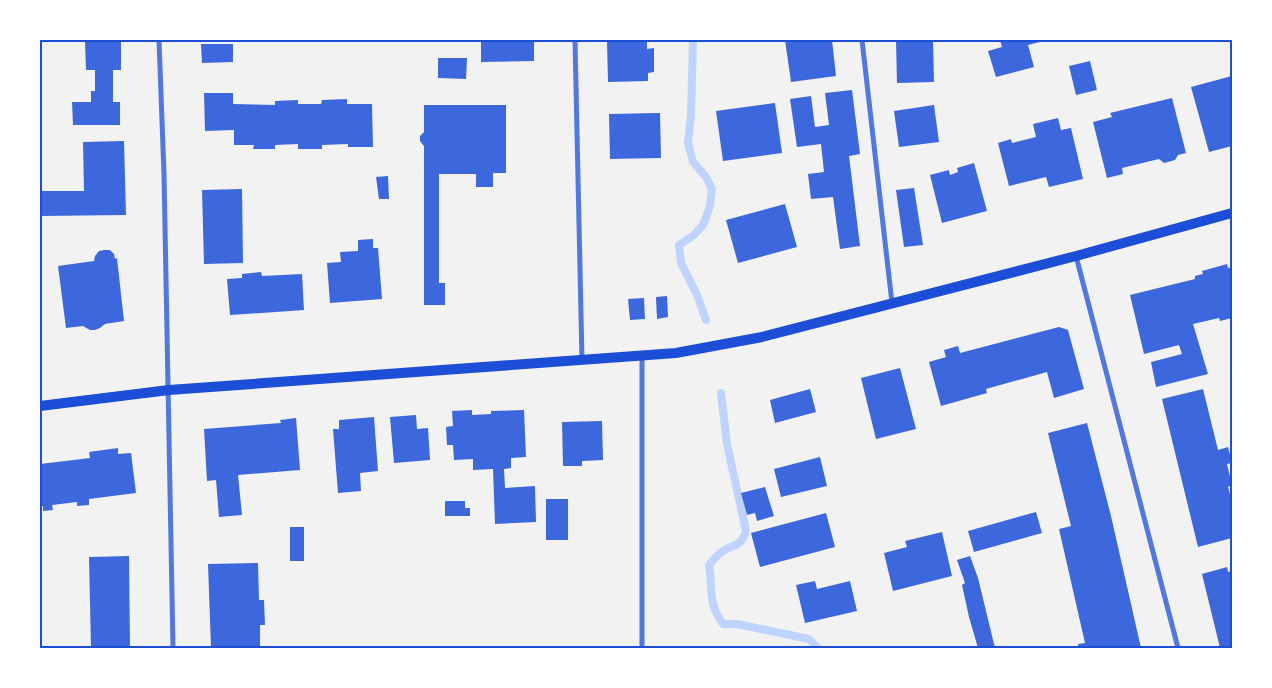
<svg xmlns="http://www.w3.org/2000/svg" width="1272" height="688" font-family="Helvetica,sans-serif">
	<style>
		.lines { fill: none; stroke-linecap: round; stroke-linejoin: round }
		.stream { stroke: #bfd3fe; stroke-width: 8 }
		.building { fill: #3d67dc }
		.minor { stroke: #5277de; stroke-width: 5 }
		.secondary { stroke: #1d4ed8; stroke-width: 10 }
		.neatline { fill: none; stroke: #1d4ed8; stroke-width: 2 }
	</style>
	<rect width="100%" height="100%" fill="#f2f2f2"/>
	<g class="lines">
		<!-- stream -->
		<g class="stream">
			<polyline points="693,40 691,115 688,143 693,162 706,177 712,189 710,206 703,225 694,235 679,245 681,263 697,295 706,320"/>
			<path d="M721,393L727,444L746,531C742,546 734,544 723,551C717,555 713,560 709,565C713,589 707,602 723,624H737L809,639L818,648"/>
		</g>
	</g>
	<!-- building -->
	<g class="building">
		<polygon points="85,40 121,40 121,70 113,70 113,102 120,102 120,125 73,125 72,102 91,102 91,91 95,91 95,70 86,70"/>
		<polygon points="481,40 534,40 534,61 481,62"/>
		<polygon points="607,40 647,40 647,49 654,48 654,72 648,73 648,81 608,82"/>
		<polygon points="785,40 832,40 836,76 791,82"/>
		<polygon points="933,40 934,82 897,83 896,41"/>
		<polygon points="1000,40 1044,40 1044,41 1028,45 1034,67 996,77 988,51 1002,47"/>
		<polygon points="201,44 233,44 233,62 202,63"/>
		<polygon points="438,58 467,58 466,79 438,78"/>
		<polygon points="1090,61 1097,90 1076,95 1069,66"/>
		<polygon points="1232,76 1232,146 1209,152 1191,87"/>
		<polygon points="852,90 860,154 849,156 860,246 840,249 833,197 811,199 808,174 824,172 821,144 797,147 790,99 811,96 815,127 829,125 825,93"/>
		<polygon points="204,93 233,93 233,104 275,105 275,101 298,100 298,104 321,104 322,100 347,99 347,104 372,104 373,147 348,147 348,144 322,145 322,149 298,149 298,144 275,145 275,149 253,149 254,145 234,145 234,130 205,131"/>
		<polygon points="1172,98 1186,153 1178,155 1175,160 1164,163 1159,159 1122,168 1123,174 1107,178 1093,122 1112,117 1110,113"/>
		<polygon points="775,103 782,153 723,161 716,111"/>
		<polygon points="424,105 506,105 506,173 493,173 493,187 476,187 476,174 439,174 439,283 445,283 445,305 424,305 424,146 420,141 420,136 424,132"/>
		<polygon points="934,105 939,142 899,147 894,111"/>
		<polygon points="660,113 661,158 610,159 609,114"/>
		<polygon points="1058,118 1061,130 1071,128 1083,179 1049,187 1046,177 1009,186 998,143 1011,139 1012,143 1036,137 1033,124"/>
		<polygon points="124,141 126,215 40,216 40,182 42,191 84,191 83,142"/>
		<polygon points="974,163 987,211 942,223 930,175 949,170 950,175 958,172 957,168"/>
		<polygon points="388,176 389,199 379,199 376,177"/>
		<polygon points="914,188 923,245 904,247 896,190"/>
		<polygon points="242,189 243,263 204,264 202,190"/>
		<polygon points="785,204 797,247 738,263 726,220"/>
		<polygon points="373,239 373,248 378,248 382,299 330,303 327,263 341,262 340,252 358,251 358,240"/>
		<polygon points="104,250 110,250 114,254 115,259 117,258 124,321 105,324 100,328 95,330 90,330 83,326 66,328 58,266 94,261 95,256 99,251"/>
		<polygon points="1227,264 1228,268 1232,267 1232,318 1220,321 1219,318 1193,324 1208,374 1156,387 1151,362 1182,354 1179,345 1144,354 1130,295 1195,279 1195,276 1203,274 1202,271"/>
		<polygon points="261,272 262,276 302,274 304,310 230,315 227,279 242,278 242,274"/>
		<polygon points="667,296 668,317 657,319 656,297"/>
		<polygon points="644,298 645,319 630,320 628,299"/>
		<polygon points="1059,327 1068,330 1084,389 1054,398 1047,372 986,389 987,393 941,406 929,362 946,357 944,350 958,346 960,353"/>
		<polygon points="900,368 916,429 876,439 861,378"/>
		<polygon points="810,389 816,412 775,423 770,400"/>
		<polygon points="1203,389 1218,450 1228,447 1232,463 1227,464 1232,485 1228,487 1232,502 1232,538 1198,547 1162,399"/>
		<polygon points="472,410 472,415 491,414 491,411 524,410 526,457 511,458 511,468 504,469 505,488 535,486 536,522 495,524 493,469 473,470 473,459 454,460 453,445 447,445 446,427 453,426 452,411"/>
		<polygon points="416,415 417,429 428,428 430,460 394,463 390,417"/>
		<polygon points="374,417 378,471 360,473 361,491 338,493 333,429 339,429 339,420"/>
		<polygon points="296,418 300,470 238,475 242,515 219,517 216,480 207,481 204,429 281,423 280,420"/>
		<polygon points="602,421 603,460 582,461 582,466 563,466 562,422"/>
		<polygon points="1087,423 1111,516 1141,648 1079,648 1078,644 1085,643 1059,529 1071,526 1048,433"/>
		<polygon points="118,448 118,454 131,453 136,493 89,499 89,505 77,506 77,502 52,505 53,510 43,511 43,506 40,506 40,464 90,458 89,452"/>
		<polygon points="820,457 827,486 781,497 774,469"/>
		<polygon points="765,487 774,516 757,521 755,513 747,515 741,493"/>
		<rect x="546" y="499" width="22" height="41"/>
		<polygon points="445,501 465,501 465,508 470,508 470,516 445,516"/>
		<polygon points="1036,512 1042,533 974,552 968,531"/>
		<polygon points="826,513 835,547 760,567 751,533"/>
		<rect x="290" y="527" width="14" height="34"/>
		<polygon points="942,532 952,576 893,591 884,553 907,547 905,541"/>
		<polygon points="129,556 130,648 91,648 89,557"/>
		<polygon points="970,556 978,578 995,648 978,648 969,617 962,585 965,583 957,560"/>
		<polygon points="258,563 259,600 264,600 265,625 260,625 260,648 211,648 208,564"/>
		<polygon points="1227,567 1228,572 1232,571 1232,648 1220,648 1202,574"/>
		<polygon points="815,581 817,589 850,581 857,611 805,623 796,585"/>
	</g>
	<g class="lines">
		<!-- minor -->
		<g class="minor">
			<polyline points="159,40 164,174 173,648"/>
			<polyline points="575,40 582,360"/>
			<polyline points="862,40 892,303"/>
			<polyline points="1076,256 1178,648"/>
			<polyline points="642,357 642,648"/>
		</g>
		<!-- secondary -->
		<polyline class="secondary" points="40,406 169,390 676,353 762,337 1076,256 1232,213"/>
	</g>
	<!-- border -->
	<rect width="1272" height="688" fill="none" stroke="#ffffff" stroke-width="82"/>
	<rect x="41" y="41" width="1190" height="606" class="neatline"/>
</svg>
